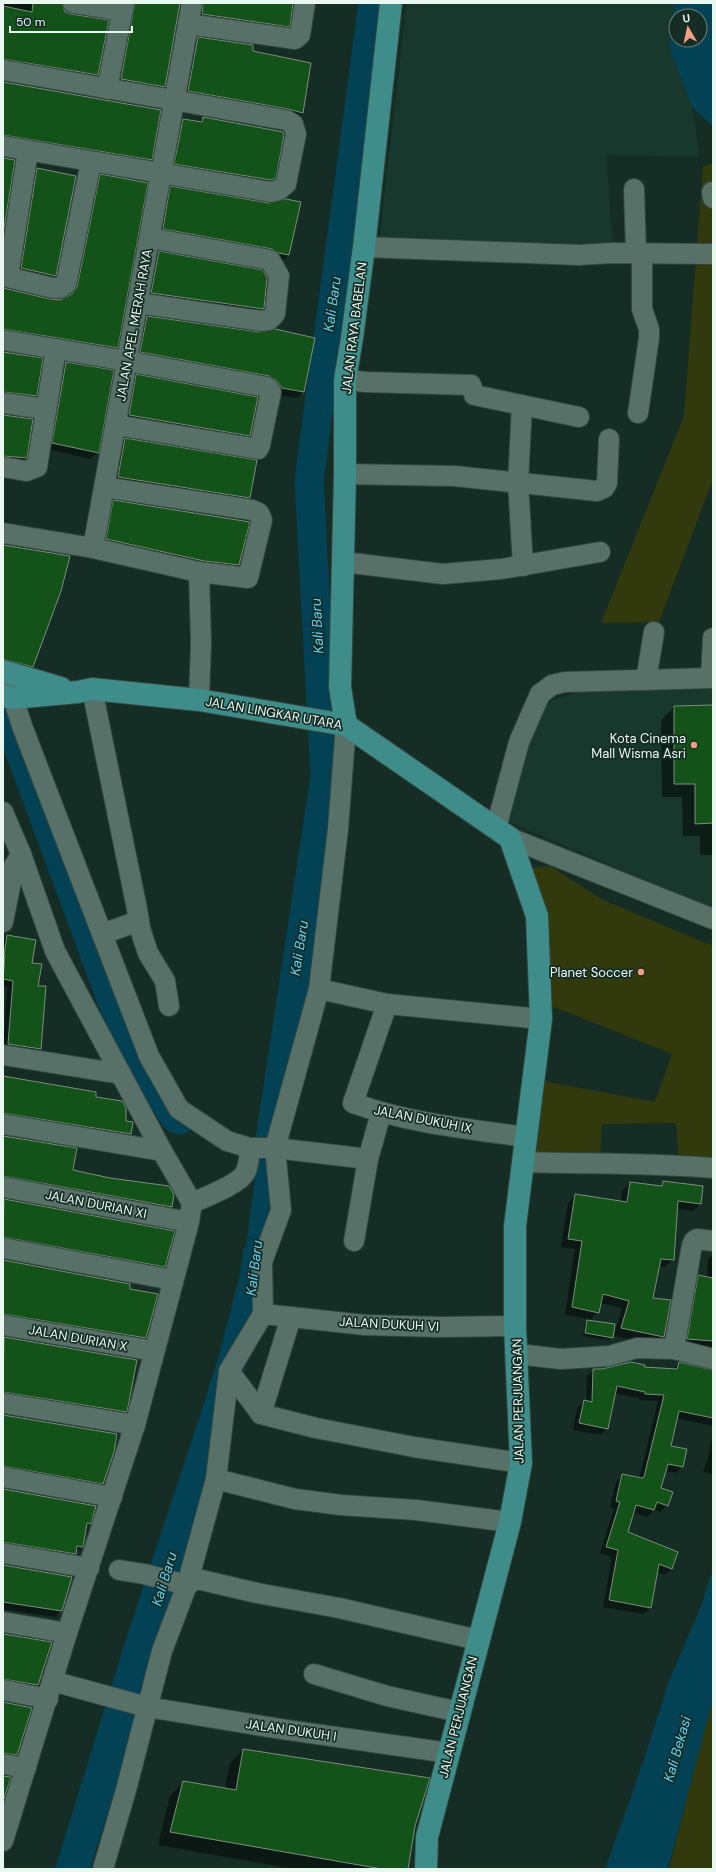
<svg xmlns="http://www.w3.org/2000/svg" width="716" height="1872" font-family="'DM Sans',sans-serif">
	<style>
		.built { fill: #18382e }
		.green { fill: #31390d }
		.water { fill: #034254; fill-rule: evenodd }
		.shadow { fill: #0007; fill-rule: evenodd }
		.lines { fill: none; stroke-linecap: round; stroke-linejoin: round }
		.river { stroke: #034254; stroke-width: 29 }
		.building { fill: #135219; stroke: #7d8e7c }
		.minor-casing { stroke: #344740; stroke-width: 22 }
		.major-casing { stroke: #344740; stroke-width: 24 }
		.minor { stroke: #587168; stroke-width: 20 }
		.major { stroke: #3e8d8b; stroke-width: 22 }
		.poi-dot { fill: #f39f83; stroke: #152d25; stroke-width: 1.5 }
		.labels { text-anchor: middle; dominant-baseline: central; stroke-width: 3.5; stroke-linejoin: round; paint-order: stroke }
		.street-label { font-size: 13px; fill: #eaf8f2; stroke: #152d25 }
		.poi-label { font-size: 13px; fill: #eaf8f2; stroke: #152d25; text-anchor: end }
		.water-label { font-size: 14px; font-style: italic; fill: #66d0f4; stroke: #152d25 }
	</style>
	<rect width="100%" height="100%" fill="#152d25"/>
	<!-- built -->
	<g class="built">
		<polygon points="407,3 676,3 669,26 670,50 692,107 700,157 606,155 613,246 379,243"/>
		<polygon points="713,689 713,909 505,820 530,732 547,702 584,691"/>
	</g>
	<!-- green -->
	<g class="green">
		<polygon points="713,163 713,479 659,622 601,623 684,416 703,166"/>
		<polygon points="550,866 603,900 713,946 713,1164 679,1162 676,1123 602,1124 600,1158 532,1156 543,1081 655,1102 672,1054 554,1007 547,1013 550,949 545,917 531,868"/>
		<polygon points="713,1700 713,1869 669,1869 706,1723"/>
	</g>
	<!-- water -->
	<g class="water">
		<path d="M676,3H713V127L692,107L670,50L669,26ZM676,16H700V40H676Z"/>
		<polygon points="258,1153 275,1153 262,1262 229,1371 176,1520 76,1869 55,1869 124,1645 215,1370 245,1255"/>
		<polygon points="713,1572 713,1699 668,1869 605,1869 639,1774 669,1681 702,1604 709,1579"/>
	</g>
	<!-- shadow -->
	<g class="shadow">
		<polygon points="3,3 61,3 61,8 97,75 91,81 3,65"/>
		<polygon points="127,3 179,3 164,86 158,93 115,85"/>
		<polygon points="195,3 292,3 289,26 283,32 196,20"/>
		<polygon points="198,38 310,63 302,113 296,120 182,97 191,45"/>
		<polygon points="3,83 151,159 145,166 3,142"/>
		<polygon points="203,118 275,177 268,184 168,170 176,127 183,120 198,123"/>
		<polygon points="37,169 75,177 55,276 49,282 16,274 31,174"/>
		<polygon points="101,175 117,347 111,353 3,335 3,289 53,300 61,300 71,293 94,182"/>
		<polygon points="171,187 289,255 282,261 157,235 165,194"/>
		<polygon points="159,252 263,308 257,314 145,299 153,258"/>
		<polygon points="147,317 303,392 297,398 275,394 135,358 141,323"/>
		<polygon points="3,353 36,396 30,402 3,398"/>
		<polygon points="66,363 98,452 91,459 47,449 59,370"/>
		<polygon points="137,375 249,436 243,442 123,421 130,382"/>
		<polygon points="3,414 32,420 26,458 20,464 3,462"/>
		<polygon points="125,439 249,498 243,504 112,484 119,446"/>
		<polygon points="114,501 238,565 233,570 101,545 108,507"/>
		<polygon points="3,546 32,666 19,680 3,676"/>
		<polygon points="713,706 713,855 700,855 700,836 683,836 682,797 662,797 661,720 674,707"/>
		<polygon points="7,936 31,963 37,986 45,987 40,1049 33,1055 3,1050 7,987 3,986 3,941"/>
		<polygon points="3,1077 95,1098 125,1122 130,1134 124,1140 3,1120"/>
		<polygon points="3,1137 72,1171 171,1207 165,1213 3,1183"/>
		<polygon points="663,1182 700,1204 693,1211 676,1209 673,1259 665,1267 659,1266 652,1298 663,1337 656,1344 614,1336 622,1308 600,1303 598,1312 589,1321 612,1337 609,1340 583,1336 585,1324 589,1319 565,1315 575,1249 561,1247 568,1203 575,1195 621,1202 622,1191 630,1183 658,1186"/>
		<polygon points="3,1200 173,1232 164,1266 158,1273 3,1244"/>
		<polygon points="713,1254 713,1353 708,1352 709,1347 682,1345 693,1283 699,1276 707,1278 708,1259"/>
		<polygon points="3,1261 128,1290 145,1337 139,1344 3,1321"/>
		<polygon points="3,1338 136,1361 126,1411 119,1418 3,1399"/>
		<path d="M679,1363L713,1371V1426L676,1418L670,1446L682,1466L676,1473L665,1471L660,1488L667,1505L661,1512L654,1510L647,1517L633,1512L627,1532L671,1568L665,1575L656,1572L650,1608L643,1614L603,1607L612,1557L600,1553L614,1509L610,1508L616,1482L623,1475L639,1479L658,1401L639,1400V1398L615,1393L607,1428L601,1435L573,1430L577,1408L584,1402H586L587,1376L594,1370L643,1368L672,1370ZM654,1561L669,1567V1569L654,1563Z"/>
		<polygon points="3,1416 102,1483 96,1490 3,1473"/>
		<polygon points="713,1432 713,1475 703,1471 708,1459"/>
		<polygon points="3,1490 90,1523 85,1528 82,1546 68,1560 3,1549"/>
		<polygon points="3,1566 61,1610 55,1617 3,1609"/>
		<polygon points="3,1635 37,1685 31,1691 3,1686"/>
		<polygon points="3,1702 31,1708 17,1754 10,1761 3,1760"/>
		<polygon points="243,1750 414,1826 407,1869 294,1869 158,1845 170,1796 184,1782 225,1789 230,1763"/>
	</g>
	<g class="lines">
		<!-- river -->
		<g class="river">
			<polyline points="3,711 6,714 127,1042 174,1117 179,1120"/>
			<polyline points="267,1159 325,777 309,480 373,3"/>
			<polyline points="75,1869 253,1294 257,1255"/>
		</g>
	</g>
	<!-- building -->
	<g class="building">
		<polygon points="33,3 62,3 65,12 71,14 109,20 98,75 3,59 3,6 32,12"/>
		<polygon points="135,3 180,3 165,87 121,79"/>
		<polygon points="203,3 293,3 290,27 202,14"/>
		<polygon points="198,37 253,45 253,51 311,63 303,113 288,109 188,91"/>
		<polygon points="3,82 161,110 152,160 3,135"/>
		<polygon points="203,117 283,132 284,135 276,178 271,180 174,164 183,119 202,122"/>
		<polygon points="3,158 15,160 3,235"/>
		<polygon points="37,168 76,176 56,276 21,268"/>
		<polygon points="100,174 148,183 118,348 3,329 3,288 50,299 60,300 72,294 77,287"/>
		<polygon points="170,186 269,203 286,199 301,202 289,255 279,253 272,249 163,229"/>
		<polygon points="159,251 263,270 267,278 264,309 151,293"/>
		<polygon points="147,316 259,332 275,329 315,338 304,392 282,388 276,380 269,376 140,352"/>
		<polygon points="3,352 43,358 37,396 3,392"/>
		<polygon points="66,362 114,370 99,453 52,443"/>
		<polygon points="136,374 258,397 250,436 129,415"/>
		<polygon points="3,415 33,419 27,458 3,456"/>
		<polygon points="125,438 257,460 250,498 118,477"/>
		<polygon points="113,500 250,522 239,565 204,561 106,539"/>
		<polygon points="3,545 70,556 61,591 33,667 3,659"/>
		<polygon points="713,705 713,823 695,824 695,784 674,784 674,706"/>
		<polygon points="7,935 36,940 32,963 42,964 38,986 46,986 41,1049 8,1044 13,981 3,979 5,955 4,955"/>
		<polygon points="3,1076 96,1092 96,1097 122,1101 126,1108 126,1121 133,1122 131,1134 3,1113"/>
		<polygon points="3,1136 77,1148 73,1170 110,1178 169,1186 174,1195 172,1207 3,1176"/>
		<polygon points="663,1181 703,1186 701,1204 678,1201 674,1260 661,1259 653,1298 671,1300 664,1337 621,1328 629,1301 603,1294 599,1313 572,1307 582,1241 568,1239 575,1194 627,1202 630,1182 662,1186"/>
		<polygon points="4,1199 175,1231 165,1267 3,1237"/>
		<polygon points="3,1260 130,1284 130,1289 158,1294 146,1338 3,1314"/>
		<polygon points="698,1275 713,1278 713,1341 687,1339"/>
		<polygon points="587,1320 615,1324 613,1338 585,1333"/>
		<polygon points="4,1337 137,1360 127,1412 3,1392"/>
		<polygon points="631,1362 645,1365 644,1367 677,1369 679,1362 713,1370 713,1418 679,1411 671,1446 687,1449 683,1467 668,1464 661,1488 673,1492 668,1506 657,1502 654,1510 636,1505 628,1532 678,1552 672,1569 659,1564 651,1608 609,1600 618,1550 606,1547 620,1502 616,1501 622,1474 642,1478 644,1477 664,1395 645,1394 645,1392 617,1386 608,1429 579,1423 584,1400 592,1402 593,1369 602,1369"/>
		<polygon points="3,1415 117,1434 114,1452 103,1484 3,1466"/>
		<polygon points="3,1489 96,1506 91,1524 87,1523 83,1547 77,1546 76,1554 3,1542"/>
		<polygon points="3,1565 72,1577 62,1611 3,1602"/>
		<polygon points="3,1634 52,1642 38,1685 3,1679"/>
		<polygon points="3,1702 32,1708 17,1755 3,1753"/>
		<polygon points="243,1749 430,1778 415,1826 408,1869 382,1869 170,1832 183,1781 236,1790"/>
		<polygon points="3,1776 11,1777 3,1802"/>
	</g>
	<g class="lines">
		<!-- minor casing -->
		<g class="minor-casing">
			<g id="minor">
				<polyline points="73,3 123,11"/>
				<polyline points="188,24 295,39 300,35 305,3"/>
				<polyline points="3,70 286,120 293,124 296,134 286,184 279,190 271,192 3,146"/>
				<polyline points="107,89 124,3"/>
				<polyline points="634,189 636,253"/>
				<polyline points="712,192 713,198"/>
				<polyline points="364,247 579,255 612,253 713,254"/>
				<polyline points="3,276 53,288 60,288 66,284 91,162"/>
				<polyline points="8,277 28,151"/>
				<polyline points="138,303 261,321 269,320 275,314 279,276 270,260 150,238"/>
				<polyline points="3,340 127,361 267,387 271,392 260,445 258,449 116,425"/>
				<polyline points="345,380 366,382 471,385 474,395 579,417"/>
				<polyline points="3,403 45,409"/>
				<polyline points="522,405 518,482 523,566"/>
				<polyline points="638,413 649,338 649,329 642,309 642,253"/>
				<polyline points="3,467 26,471 37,467 56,349"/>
				<polyline points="345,474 454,476 597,491 604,488 607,483 609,439"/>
				<polyline points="3,533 93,548 199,572 248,578 262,520 259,513 252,510 104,487"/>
				<polyline points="93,548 192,3"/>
				<polyline points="343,562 443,574 501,569 600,552"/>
				<polyline points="199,572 201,643 199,700"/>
				<polyline points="10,674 13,698 22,726 149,1056 179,1109 227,1141 250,1148"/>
				<polyline points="711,678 713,638"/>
				<polyline points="646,680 654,632"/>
				<polyline points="92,689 137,909 140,928 144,941 148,953 165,981 169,1006"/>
				<polyline points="3,812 21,854 55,951 162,1151 192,1203 189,1222 135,1425 67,1633 3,1841"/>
				<polyline points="496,828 519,742 540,694 552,685 565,682 713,678"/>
				<polyline points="510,838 713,919"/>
				<polyline points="3,922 14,866 21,854"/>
				<polyline points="102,934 139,921"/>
				<polyline points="319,989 387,1004 541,1019"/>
				<path d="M387,1004L353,1103C408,1123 468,1129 526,1137"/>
				<polyline points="3,1055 121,1074"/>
				<polyline points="3,1124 162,1151"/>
				<path d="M523,1162C586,1164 650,1163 713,1168"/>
				<polyline points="3,1187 189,1222"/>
				<path d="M192,1203C205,1197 238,1185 245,1173C249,1166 249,1157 250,1148H275L368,1159"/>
				<polyline points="354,1241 368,1159 381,1113"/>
				<polyline points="3,1248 173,1280"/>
				<polyline points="263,1314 365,1325 440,1327 515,1326"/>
				<polyline points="3,1325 154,1351"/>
				<polyline points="674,1349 692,1245 694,1241 697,1239 713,1241"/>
				<polyline points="517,1354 561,1359 609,1356 637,1348 674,1349 713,1359"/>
				<polyline points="229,1371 261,1414 316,1428 414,1447 521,1463"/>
				<polyline points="3,1403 135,1425"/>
				<polyline points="261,1414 291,1317"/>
				<polyline points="3,1477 112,1497"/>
				<polyline points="216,1479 295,1499 341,1505 416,1510 510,1522"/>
				<polyline points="3,1553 89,1568"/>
				<polyline points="119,1570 144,1574 187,1585 197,1579 257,1593 339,1608 478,1640"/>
				<polyline points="3,1622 67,1633"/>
				<polyline points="314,1674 387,1696 459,1712"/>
				<polyline points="52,1681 147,1707 281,1729 449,1753"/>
				<polyline points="3,1690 48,1699"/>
				<polyline points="3,1764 26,1768"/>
				<polyline points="103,1869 126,1790 162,1651 187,1585 216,1479 229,1371 263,1314 262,1262 281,1210 275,1148 319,989 338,829 346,725"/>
			</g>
		</g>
		<!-- major casing -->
		<g class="major-casing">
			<g id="major">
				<polyline points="3,671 61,688"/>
				<polyline points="3,696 13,698 78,692 92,689 199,700 346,725 510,838 537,916 541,1019 515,1226 515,1326 521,1463 510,1522 427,1837 426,1869"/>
				<polyline points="346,725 340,687 345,474 345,380 352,338 364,247 391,3"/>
			</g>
		</g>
		<!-- minor -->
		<use href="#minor" class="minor"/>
		<!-- major -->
		<use href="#major" class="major"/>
	</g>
	<!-- markers -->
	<g class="poi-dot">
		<circle cx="694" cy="745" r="4"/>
		<circle cx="641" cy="972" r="4"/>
	</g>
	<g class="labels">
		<!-- street labels -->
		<g class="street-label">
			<text transform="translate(134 325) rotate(-80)">JALAN APEL MERAH RAYA</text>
			<text transform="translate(354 328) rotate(-83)">JALAN RAYA BABELAN</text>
			<text transform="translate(274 713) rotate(10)">JALAN LINGKAR UTARA</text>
			<text transform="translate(423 1119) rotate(11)">JALAN DUKUH IX</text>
			<text transform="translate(96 1204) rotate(11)">JALAN DURIAN XI</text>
			<text transform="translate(389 1324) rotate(3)">JALAN DUKUH VI</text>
			<text transform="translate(78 1338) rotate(10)">JALAN DURIAN X</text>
			<text transform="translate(518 1401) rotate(-91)">JALAN PERJUANGAN</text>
			<text transform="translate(458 1717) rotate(-76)">JALAN PERJUANGAN</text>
			<text transform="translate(291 1730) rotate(8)">JALAN DUKUH I</text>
		</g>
		<!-- poi labels -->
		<g class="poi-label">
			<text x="686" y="738">Kota Cinema<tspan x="686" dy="15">Mall Wisma Asri</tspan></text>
			<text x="633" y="972">Planet Soccer</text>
		</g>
		<!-- water labels -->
		<g class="water-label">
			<text transform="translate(332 304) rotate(-82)">Kali Baru</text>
			<text transform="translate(317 626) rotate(-93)">Kali Baru</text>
			<text transform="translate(299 948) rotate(-81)">Kali Baru</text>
			<text transform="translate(254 1268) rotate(-83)">Kali Baru</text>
			<text transform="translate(164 1579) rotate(-73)">Kali Baru</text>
			<text transform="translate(677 1749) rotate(-74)">Kali Bekasi</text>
		</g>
	</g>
	<!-- border -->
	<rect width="716" height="1872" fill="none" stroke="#eaf8f2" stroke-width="8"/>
	<!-- north arrow -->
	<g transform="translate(688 28) rotate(351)"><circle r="19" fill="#152d25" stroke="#6a7e77"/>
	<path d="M0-3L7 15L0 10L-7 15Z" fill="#f39f83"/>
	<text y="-6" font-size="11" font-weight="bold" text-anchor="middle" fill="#eaf8f2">U</text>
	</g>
	<!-- scale -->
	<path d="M10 26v6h122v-6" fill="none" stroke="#eaf8f2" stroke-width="2"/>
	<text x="16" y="26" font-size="12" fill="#eaf8f2" stroke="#152d25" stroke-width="3" paint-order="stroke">50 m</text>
</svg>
